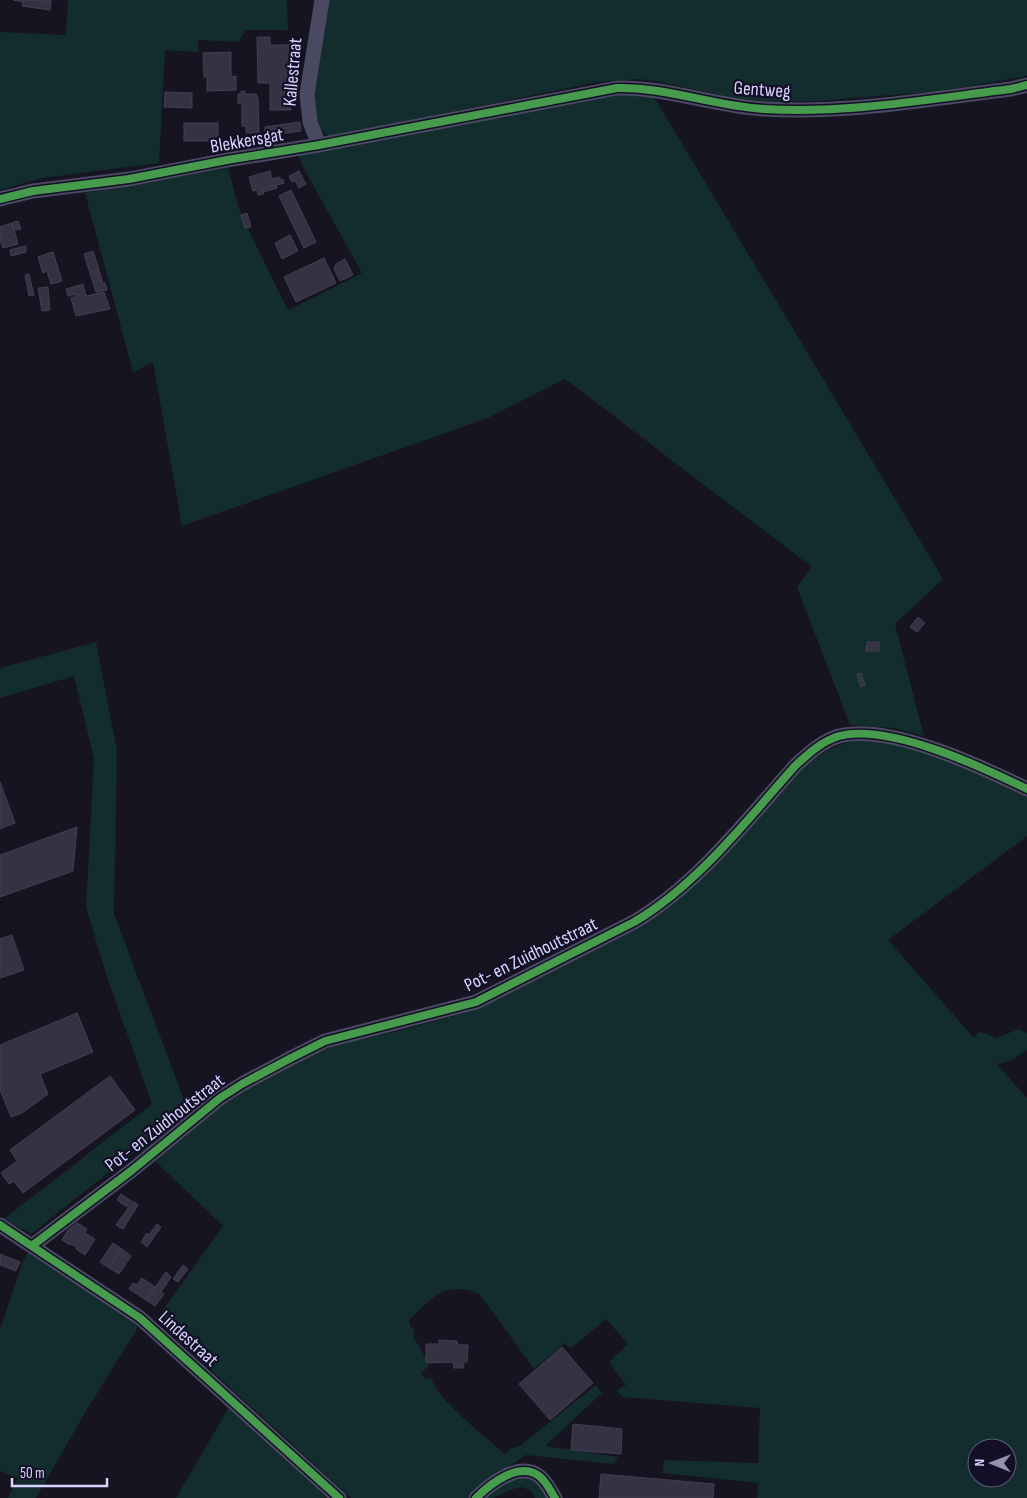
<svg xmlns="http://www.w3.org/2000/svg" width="1027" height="1498" font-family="'Sofia Sans Condensed',sans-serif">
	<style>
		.green { fill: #132c2d; fill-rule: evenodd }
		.building { fill: #343243; stroke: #433f54 }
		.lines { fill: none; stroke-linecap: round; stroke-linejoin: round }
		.street { stroke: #4a4962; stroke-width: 15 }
		.cycleway-casing { stroke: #130f26; stroke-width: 11 }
		.cycleway { stroke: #469c4c; stroke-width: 8 }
		.labels { text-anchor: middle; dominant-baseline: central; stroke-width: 4.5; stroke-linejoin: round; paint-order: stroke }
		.street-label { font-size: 19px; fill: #d9d4ff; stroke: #130f26 }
	</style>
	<rect width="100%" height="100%" fill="#161421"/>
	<!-- green -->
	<g class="green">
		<polygon points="68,0 287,0 288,30 246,30 238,42 198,40 198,52 165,50 159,163 43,178 0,190 0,32 66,35"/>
		<path d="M327,0H1027V76L942,91L817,101L762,102L732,98L656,81L638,79L598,82L329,137C299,119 322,29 327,0Z"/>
		<polygon points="615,94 654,97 943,579 895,624 924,736 894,728 850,725 797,587 812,567 565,379 488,418 182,526 153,362 133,372 85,193 228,168 238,206 246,225 288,310 362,273 304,169 298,154"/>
		<polygon points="96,642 117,751 114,914 189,1113 142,1152 138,1149 31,1234 4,1219 152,1104 106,974 86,907 94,759 74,676 0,698 0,668"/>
		<path d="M859,740C919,743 973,771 1027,796V836L888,940L974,1038L979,1032L987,1034L996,1038L1019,1029L1027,1033V1050L1011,1061L997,1064L1027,1098V1498H757L758,1483L663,1473L664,1460L758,1463L760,1408L622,1397L617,1390L626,1385L609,1362L628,1344L606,1319L570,1349L565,1343L534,1369L480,1295C470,1288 454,1288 442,1292C433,1296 417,1313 409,1320L410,1326L415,1330L413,1337L420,1347L429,1366L421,1373L425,1379L431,1377C436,1399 487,1438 505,1454L510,1449L521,1445L596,1385L602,1393L545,1446L618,1457L614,1464L526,1455L480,1485L468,1498H351L156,1320L223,1226L155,1161L200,1120L240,1093L287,1067L326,1049L348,1042L398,1031L472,1011L656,916L680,899L807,763C824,751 839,744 859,740ZM977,1448H1007V1478H977Z"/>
		<polygon points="30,1249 134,1318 137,1325 136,1331 86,1411 36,1498 8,1498 18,1478 0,1471 0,1329 23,1261"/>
		<polygon points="229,1407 325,1496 323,1498 176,1498"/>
		<path d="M515,1478C537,1478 537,1480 549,1498H535L531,1491L522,1487L513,1489L493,1498H481Z"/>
	</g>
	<!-- building -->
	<g class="building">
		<polygon points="13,0 51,0 50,10 22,6 23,2"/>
		<polygon points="257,37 270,37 270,45 291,45 291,110 270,110 270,83 258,83"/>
		<polygon points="231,52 231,77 236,76 236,90 207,91 207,77 204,77 203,53"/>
		<polygon points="241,91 245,91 245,94 256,94 258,98 259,133 246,133 246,126 242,126 242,103 238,103 238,94 241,94"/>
		<polygon points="165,92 192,93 192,108 164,107"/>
		<polygon points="300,122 301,131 271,135 270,131 265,132 265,127"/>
		<rect x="184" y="123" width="34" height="18"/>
		<polygon points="270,171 272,179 280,177 280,180 283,179 284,183 262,189 264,194 258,195 257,190 253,191 249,177"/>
		<polygon points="299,171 306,184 299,188 295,181 292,182 289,176"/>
		<polygon points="276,185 277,188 264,192 262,189"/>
		<polygon points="291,190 316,242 304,248 279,196"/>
		<polygon points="247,213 251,227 245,228 241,215"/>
		<polygon points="18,221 21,229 14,230 12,223"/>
		<polygon points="12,223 18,244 3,248 0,240 0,227"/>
		<polygon points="290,235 298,251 282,259 275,243"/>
		<polygon points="26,246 26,252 11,256 10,250"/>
		<polygon points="93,251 103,283 105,283 107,290 96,292 84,254"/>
		<polygon points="53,252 62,281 51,284 47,271 43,273 38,257"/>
		<polygon points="324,258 336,283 296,302 284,277"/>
		<polygon points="345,259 353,275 340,281 334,269 336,264"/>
		<polygon points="29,274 34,295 29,296 25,275"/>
		<polygon points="83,284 86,296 104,292 110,309 76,316 71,298 75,297 75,294 68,296 66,289"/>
		<polygon points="48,287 50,310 42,311 38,288"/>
		<polygon points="918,617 925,623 917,632 910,627"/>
		<polygon points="867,642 879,642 879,651 866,651"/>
		<polygon points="861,673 865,685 861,687 857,674"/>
		<polygon points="0,782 15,823 0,829"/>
		<polygon points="77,827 73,871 0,897 0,855"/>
		<polygon points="12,935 24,970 0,978 0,939"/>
		<polygon points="77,1013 93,1052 40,1074 48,1094 22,1113 11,1117 0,1090 0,1045"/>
		<polygon points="110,1076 135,1110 23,1193 14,1181 9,1184 1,1173 17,1161 10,1150"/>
		<polygon points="121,1194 131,1201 127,1207 117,1200"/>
		<polygon points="133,1201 138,1205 123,1229 116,1225"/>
		<polygon points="77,1223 87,1229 85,1233 95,1239 85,1255 76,1249 77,1247 71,1244 70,1245 62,1240 68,1230"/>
		<polygon points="157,1224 161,1227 147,1247 141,1242 147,1233 149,1235"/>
		<polygon points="113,1243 122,1249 109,1268 100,1262"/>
		<polygon points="122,1249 131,1256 119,1274 109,1268"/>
		<polygon points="0,1254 20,1262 16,1271 0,1265"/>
		<polygon points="183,1265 188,1269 178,1282 173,1279"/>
		<polygon points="166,1272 171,1277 161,1292 164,1294 155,1306 146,1300"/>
		<polygon points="142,1278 155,1287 146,1300 129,1289 133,1283 137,1285"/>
		<polygon points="439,1340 457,1341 458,1345 468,1345 467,1362 464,1362 463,1368 454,1368 453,1362 426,1363 426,1344 439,1344"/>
		<polygon points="562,1347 593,1383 550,1420 519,1384"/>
		<polygon points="573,1424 622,1429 621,1454 571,1450"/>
		<polygon points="601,1474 714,1484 713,1498 599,1498"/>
	</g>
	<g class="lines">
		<!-- street -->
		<g class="street">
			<polyline points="319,145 310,122 307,94 322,0"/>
			<path d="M0,199L33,191L129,179L227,160L319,145L617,88C667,87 714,106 764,109C847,114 929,99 1011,89L1027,85"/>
			<polyline points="0,1225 140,1318 339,1498"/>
			<path d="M33,1245L131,1171L220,1098L242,1084L291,1058L325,1041L476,1002L634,922C697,885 747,820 795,766C808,754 822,741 839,736C889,723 982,767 1027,789"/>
			<path d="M476,1498C490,1484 519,1461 539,1476C546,1481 550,1490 555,1498"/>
		</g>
		<!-- cycleway casing -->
		<g class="cycleway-casing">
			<g id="cycleway">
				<path d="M0,199L33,191L129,179L227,160L319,145L617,88C667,87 714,106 764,109C847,114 929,99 1011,89L1027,85"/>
				<polyline points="0,1225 140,1318 339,1498"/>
				<path d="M33,1245L131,1171L220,1098L242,1084L291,1058L325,1041L476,1002L634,922C697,885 747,820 795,766C808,754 822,741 839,736C889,723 982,767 1027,789"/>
				<path d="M476,1498C490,1484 519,1461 539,1476C546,1481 550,1490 555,1498"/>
			</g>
		</g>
		<!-- cycleway -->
		<use href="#cycleway" class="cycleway"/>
	</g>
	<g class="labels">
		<!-- street labels -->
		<g class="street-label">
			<text transform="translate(293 72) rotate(-85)">Kallestraat</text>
			<text transform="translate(762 90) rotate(4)">Gentweg</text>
			<text transform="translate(247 141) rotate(-10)">Blekkersgat</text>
			<text transform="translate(531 955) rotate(-26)">Pot- en Zuidhoutstraat</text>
			<text transform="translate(165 1123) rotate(-38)">Pot- en Zuidhoutstraat</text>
			<text transform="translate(188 1339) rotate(42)">Lindestraat</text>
		</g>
	</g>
	<!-- north arrow -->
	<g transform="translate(992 1463) rotate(271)"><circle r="24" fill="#130f26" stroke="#625e7d"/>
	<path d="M0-4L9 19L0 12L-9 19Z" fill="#9591b1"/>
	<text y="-8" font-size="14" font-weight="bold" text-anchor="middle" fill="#d9d4ff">N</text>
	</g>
	<!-- scale -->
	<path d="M12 1478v8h95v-8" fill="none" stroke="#d9d4ff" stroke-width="2.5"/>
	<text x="20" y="1478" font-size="15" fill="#d9d4ff" stroke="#130f26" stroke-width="4" paint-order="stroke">50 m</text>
</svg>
